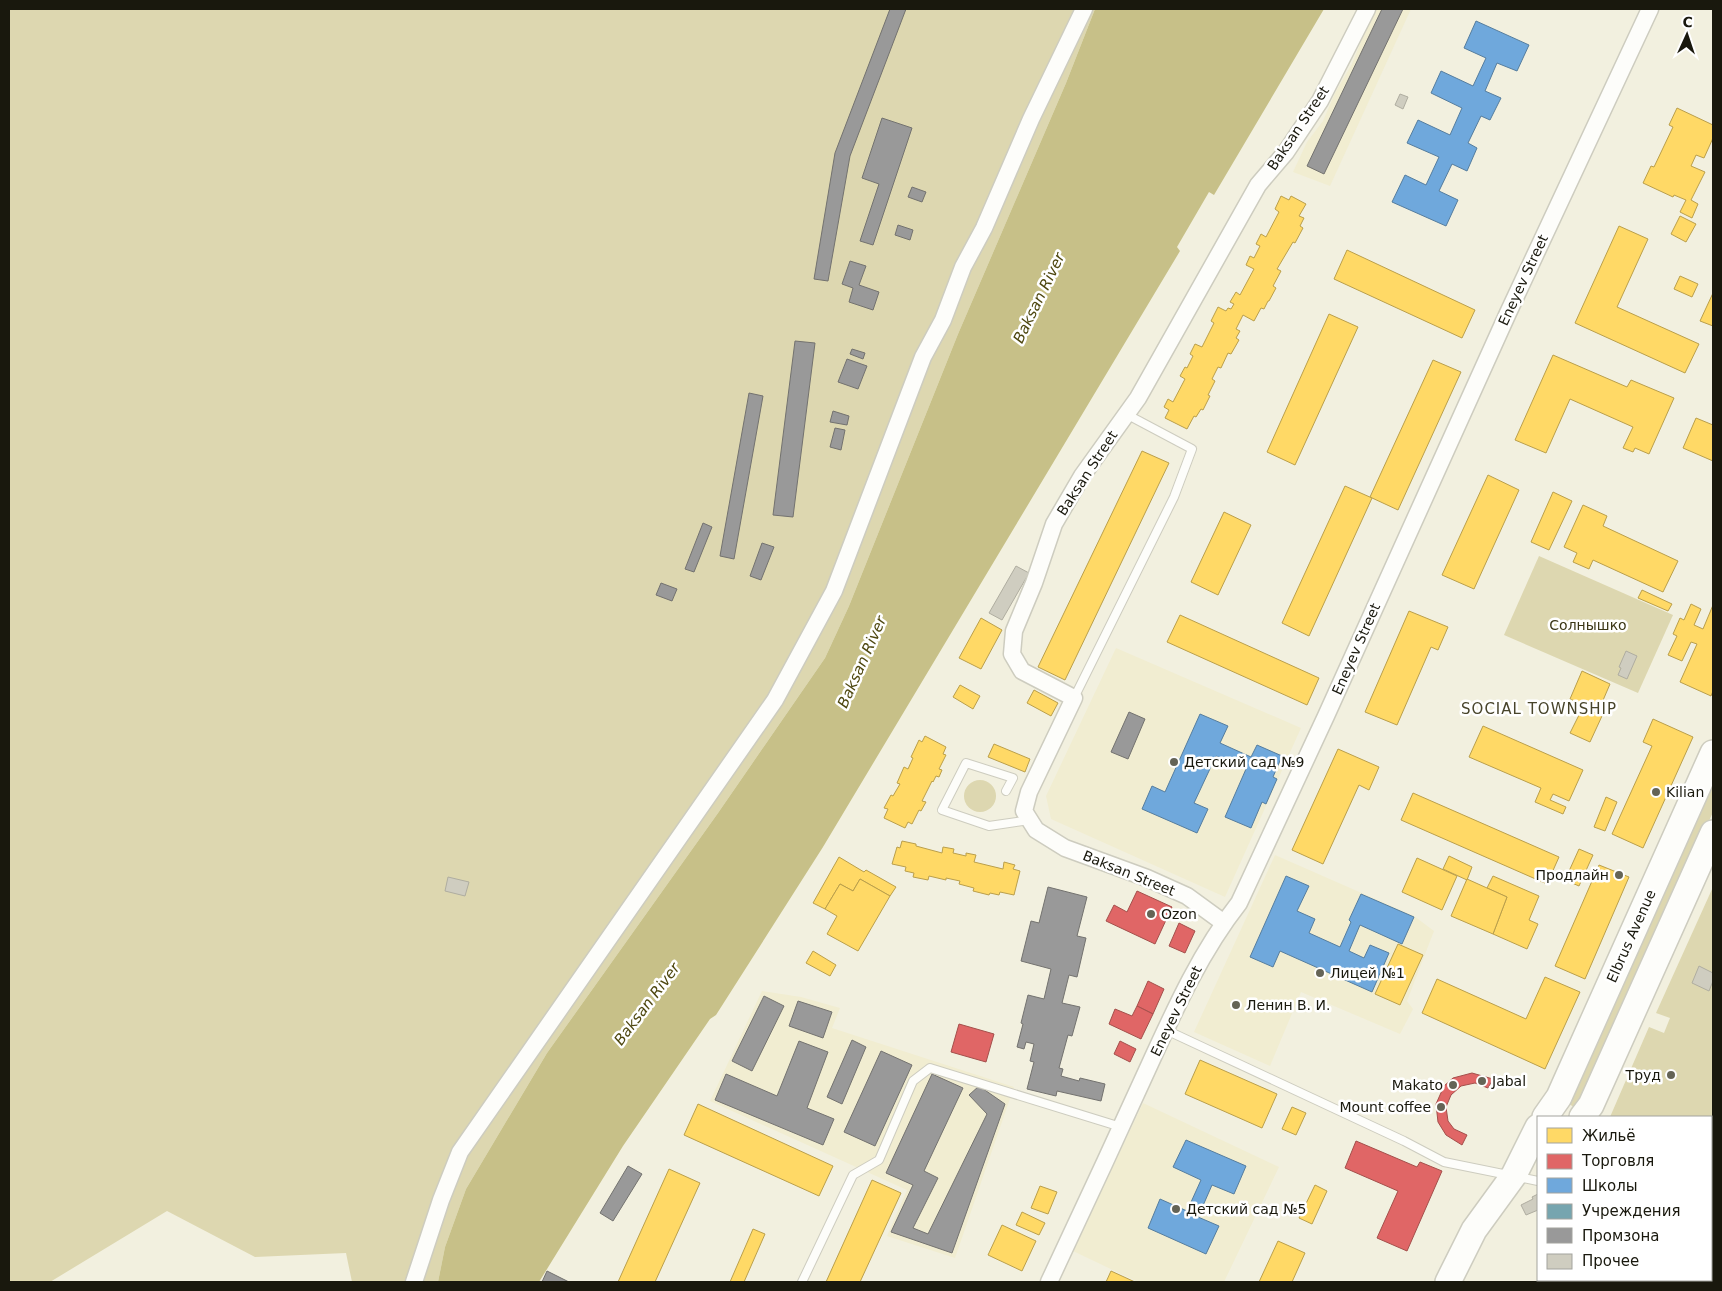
<svg xmlns="http://www.w3.org/2000/svg" width="1722" height="1291" font-family="'DejaVu Sans',sans-serif">
	<style>
		.built { fill: #f1edd1 }
		.green { fill: #ddd7b0 }
		.water { fill: #c7c088 }
		.homes { fill: #ffd966; stroke: #ba9f4b }
		.shops { fill: #e06666; stroke: #a44f4b }
		.schools { fill: #6fa8dc; stroke: #557d9e }
		.public { fill: #76a5af; stroke: #5a7b7e }
		.industry { fill: #999; stroke: #73726f }
		.building { fill: #cfcdc0; stroke: #afada0 }
		.lines { fill: none; stroke-linecap: round; stroke-linejoin: round }
		.service-casing { stroke: #cdccbf; stroke-width: 10 }
		.minor-casing { stroke: #cdccbf; stroke-width: 19 }
		.primary-casing { stroke: #cdccbf; stroke-width: 28 }
		.service { stroke: #fdfdfa; stroke-width: 8 }
		.minor { stroke: #fdfdfa; stroke-width: 16 }
		.primary { stroke: #fdfdfa; stroke-width: 25 }
		.poi-dot { fill: #656456; stroke: #fff; stroke-width: 2 }
		.labels { text-anchor: middle; dominant-baseline: central; stroke-width: 5; stroke-linejoin: round; paint-order: stroke }
		.street-label { font-size: 14px; fill: #19180d; stroke: #fff }
		.park-label { font-size: 14px; fill: #3b3616; stroke: #fff }
		.poi-label { font-size: 14px; fill: #19180d; stroke: #fff; text-anchor: start }
		.water-label { font-size: 15px; font-style: italic; fill: #4e470f; stroke: #fff }
		.neighbourhood-label { font-size: 15px; letter-spacing: 1px; fill: #48442a; stroke: #fff }
	</style>
	<rect width="100%" height="100%" fill="#f2f0df"/>
	<!-- built -->
	<g class="built">
		<polygon points="1374,9 1411,9 1330,186 1293,172 1307,142 1323,121 1335,93 1352,64"/>
		<polygon points="1116,648 1301,728 1225,897 1051,819 1046,796"/>
		<polygon points="1275,855 1414,916 1434,931 1407,1001 1413,1009 1400,1034 1301,992 1270,1066 1194,1032"/>
		<polygon points="762,991 801,997 840,1008 832,1028 1014,1087 955,1258 887,1236 907,1190 710,1101"/>
		<polygon points="1143,1103 1279,1167 1224,1282 1138,1282 1073,1251"/>
	</g>
	<!-- green -->
	<g class="green">
		<polygon points="9,9 1095,9 1066,83 958,334 849,606 825,658 718,813 547,1053 466,1189 445,1247 438,1282 352,1282 346,1253 255,1257 167,1211 50,1282 9,1282"/>
		<polygon points="1539,556 1673,615 1638,693 1504,635"/>
		<polygon points="1713,771 1713,812 1583,1103 1574,1107 1569,1104"/>
		<circle cx="980" cy="796" r="16"/>
		<polygon points="1713,887 1713,1237 1711,1235 1711,1117 1610,1117 1649,1027 1664,1033 1670,1018 1656,1013"/>
		<polygon points="1711,1266 1713,1267 1713,1282 1595,1282 1596,1280 1610,1281 1611,1280 1711,1280"/>
	</g>
	<!-- water -->
	<polygon class="water" points="1095,9 1324,9 1214,195 1209,192 1177,247 1180,251 823,847 716,1015 710,1019 623,1146 539,1282 438,1282 445,1247 466,1189 547,1053 718,813 825,658 849,606 958,334 1066,83"/>
	<!-- homes -->
	<g class="homes">
		<polygon points="1677,108 1713,125 1713,138 1704,158 1696,155 1691,166 1705,172 1691,200 1698,204 1692,218 1680,212 1686,200 1674,195 1673,197 1643,183 1651,166 1654,167 1673,127 1669,125"/>
		<polygon points="1281,196 1289,200 1291,196 1306,204 1299,216 1304,218 1300,226 1303,228 1295,243 1293,242 1277,269 1281,271 1273,286 1276,288 1269,301 1268,301 1264,309 1261,308 1254,321 1243,315 1236,329 1240,331 1236,338 1239,340 1231,354 1228,353 1221,368 1218,367 1212,379 1215,381 1208,395 1210,396 1203,410 1201,409 1196,417 1194,416 1187,429 1165,418 1169,410 1164,407 1168,399 1173,402 1185,379 1180,376 1185,367 1187,368 1193,356 1190,354 1195,344 1202,347 1214,323 1211,321 1218,307 1226,311 1228,308 1231,309 1234,304 1230,302 1236,292 1240,295 1254,269 1246,265 1250,256 1254,258 1260,246 1256,244 1261,234 1266,237 1279,212 1275,209"/>
		<polygon points="1680,216 1696,224 1686,242 1671,234"/>
		<polygon points="1619,226 1648,239 1617,307 1699,344 1685,373 1575,323"/>
		<polygon points="1347,250 1475,310 1462,338 1334,279"/>
		<polygon points="1680,276 1698,284 1692,297 1674,289"/>
		<polygon points="1713,293 1713,326 1700,321"/>
		<polygon points="1329,314 1358,327 1295,465 1267,452"/>
		<polygon points="1553,355 1627,387 1631,380 1674,398 1649,454 1635,448 1633,452 1623,448 1633,427 1570,399 1546,453 1515,440"/>
		<polygon points="1433,360 1461,372 1398,510 1370,497"/>
		<polygon points="1696,418 1713,425 1713,461 1683,448"/>
		<polygon points="1142,451 1169,463 1065,680 1038,667"/>
		<polygon points="1488,475 1519,490 1474,589 1442,575"/>
		<polygon points="1345,486 1372,498 1309,636 1282,623"/>
		<polygon points="1553,492 1572,501 1549,550 1531,542"/>
		<polygon points="1583,505 1607,516 1603,526 1678,561 1663,592 1593,560 1589,569 1573,562 1577,553 1564,547"/>
		<polygon points="1224,512 1251,525 1218,595 1191,582"/>
		<polygon points="1642,590 1672,604 1668,611 1638,598"/>
		<polygon points="1691,604 1701,609 1694,625 1703,629 1713,605 1713,691 1711,696 1680,682 1697,644 1691,642 1682,661 1668,655 1677,636 1673,634 1680,618 1684,620"/>
		<polygon points="1409,611 1448,627 1438,650 1431,647 1397,725 1365,712"/>
		<polygon points="1180,615 1319,678 1307,705 1167,642"/>
		<polygon points="981,618 1002,630 981,669 959,658"/>
		<polygon points="1582,671 1610,684 1598,712 1570,699"/>
		<polygon points="960,685 980,696 973,709 953,697"/>
		<polygon points="1034,690 1058,703 1051,716 1027,703"/>
		<polygon points="1583,707 1602,716 1590,742 1570,733"/>
		<polygon points="1653,719 1693,737 1643,848 1612,834 1652,746 1643,742"/>
		<polygon points="1483,726 1583,770 1569,801 1553,794 1550,800 1566,807 1563,814 1535,802 1541,788 1469,757"/>
		<polygon points="925,736 946,747 943,754 946,755 939,769 942,770 939,777 936,776 933,782 932,781 922,801 926,802 921,811 919,810 912,824 908,822 905,828 884,818 888,809 884,808 891,795 893,796 900,784 897,783 904,767 908,769 913,758 911,757 919,740 922,742"/>
		<polygon points="994,744 1030,759 1025,772 988,757"/>
		<polygon points="1338,749 1379,767 1369,790 1359,785 1323,864 1292,850"/>
		<polygon points="1413,793 1559,857 1547,884 1401,820"/>
		<polygon points="1606,797 1617,802 1605,831 1594,827"/>
		<polygon points="902,841 916,844 916,846 942,853 943,847 954,849 953,853 966,856 966,853 976,855 974,862 1003,869 1004,862 1015,865 1013,869 1020,871 1014,895 1000,892 999,895 990,893 989,895 973,891 974,888 959,884 960,881 946,878 946,880 929,876 928,880 913,877 914,873 905,871 906,867 892,864 897,847 900,848"/>
		<polygon points="1579,849 1593,855 1579,886 1565,880"/>
		<polygon points="1449,856 1472,867 1467,880 1443,869"/>
		<polygon points="839,857 864,872 866,870 896,887 890,896 860,879 853,891 840,884 825,909 813,903"/>
		<polygon points="1417,858 1457,876 1442,910 1402,892"/>
		<polygon points="1599,865 1629,877 1585,979 1555,966"/>
		<polygon points="1493,876 1539,896 1529,920 1538,924 1527,949 1493,934 1507,897 1487,888"/>
		<polygon points="860,879 890,896 858,951 827,934 837,916 825,909 840,884 853,891"/>
		<polygon points="1467,879 1507,897 1493,934 1451,916"/>
		<polygon points="1398,944 1423,955 1400,1005 1375,994"/>
		<polygon points="813,951 836,965 830,976 806,963"/>
		<polygon points="1545,977 1580,992 1545,1069 1422,1013 1437,979 1526,1019"/>
		<polygon points="1200,1060 1277,1094 1262,1128 1185,1094"/>
		<polygon points="698,1104 833,1166 819,1196 684,1135"/>
		<polygon points="1292,1107 1306,1113 1296,1135 1282,1129"/>
		<polygon points="669,1169 700,1183 655,1282 618,1282"/>
		<polygon points="872,1180 901,1193 860,1282 826,1282"/>
		<polygon points="1315,1185 1327,1191 1312,1224 1299,1218"/>
		<polygon points="1040,1186 1057,1192 1048,1214 1031,1208"/>
		<polygon points="1022,1212 1045,1223 1039,1235 1016,1225"/>
		<polygon points="1002,1225 1036,1241 1022,1271 988,1255"/>
		<polygon points="753,1229 765,1234 744,1282 730,1282"/>
		<polygon points="1278,1241 1305,1253 1292,1282 1259,1282"/>
		<polygon points="1111,1271 1135,1282 1106,1282"/>
	</g>
	<!-- shops -->
	<g class="shops">
		<polygon points="1137,891 1172,907 1155,944 1106,921 1114,905 1127,912"/>
		<polygon points="1179,923 1195,931 1185,953 1169,946"/>
		<polygon points="1148,981 1164,989 1153,1014 1137,1006"/>
		<polygon points="1137,1006 1153,1014 1141,1039 1109,1024 1115,1009 1132,1016"/>
		<polygon points="959,1024 994,1034 986,1062 951,1052"/>
		<polygon points="1120,1041 1136,1049 1130,1062 1114,1054"/>
		<polygon points="1472,1073 1493,1079 1488,1088 1475,1083 1461,1086 1451,1095 1446,1107 1448,1121 1454,1129 1467,1135 1462,1145 1446,1135 1438,1122 1436,1104 1444,1086 1453,1078"/>
		<polygon points="1356,1141 1417,1167 1420,1162 1442,1171 1407,1251 1377,1238 1398,1191 1345,1168"/>
	</g>
	<!-- schools -->
	<g class="schools">
		<polygon points="1476,21 1529,45 1517,71 1497,63 1485,91 1501,98 1490,120 1481,116 1468,143 1477,148 1467,171 1452,164 1439,191 1458,200 1446,226 1392,202 1405,175 1426,185 1439,157 1407,143 1418,120 1450,135 1462,108 1431,93 1441,71 1473,86 1486,58 1464,48"/>
		<polygon points="1200,714 1228,726 1220,743 1251,757 1257,745 1282,756 1273,777 1277,779 1266,804 1262,802 1251,828 1225,817 1246,769 1216,756 1194,803 1208,809 1197,833 1142,809 1152,786 1165,792"/>
		<polygon points="1286,876 1309,886 1297,911 1315,919 1309,933 1340,947 1351,922 1349,920 1361,894 1414,917 1402,944 1360,925 1349,951 1364,958 1370,945 1389,953 1372,992 1280,951 1273,967 1250,957"/>
		<polygon points="1186,1140 1246,1166 1234,1194 1212,1185 1198,1217 1219,1226 1206,1254 1148,1228 1160,1199 1187,1211 1201,1180 1173,1167"/>
	</g>
	<!-- public -->
	<polygon class="public" points="1540,1280 1543,1281 1576,1280 1575,1282 1539,1282"/>
	<!-- industry -->
	<g class="industry">
		<polygon points="890,9 906,9 850,156 828,281 814,279 835,153"/>
		<polygon points="1382,9 1403,9 1324,174 1307,166"/>
		<polygon points="882,118 912,128 873,245 860,241 879,184 862,178"/>
		<polygon points="912,187 926,192 922,202 908,197"/>
		<polygon points="898,225 913,230 910,240 895,235"/>
		<polygon points="850,261 866,266 859,285 879,292 873,310 849,302 853,288 842,284"/>
		<polygon points="795,341 815,343 793,517 773,515"/>
		<polygon points="852,349 865,353 863,359 850,354"/>
		<polygon points="847,359 867,366 858,389 838,382"/>
		<polygon points="749,393 763,396 734,559 720,556"/>
		<polygon points="833,411 849,416 847,425 830,422"/>
		<polygon points="835,428 845,430 841,450 830,447"/>
		<polygon points="703,523 712,527 694,572 685,569"/>
		<polygon points="762,543 774,547 761,580 750,576"/>
		<polygon points="661,583 677,589 672,601 656,595"/>
		<polygon points="1129,712 1145,719 1128,759 1111,752"/>
		<polygon points="1048,887 1087,897 1077,936 1086,938 1077,977 1069,975 1062,1003 1080,1007 1072,1036 1068,1035 1059,1068 1063,1069 1061,1076 1079,1081 1080,1078 1105,1084 1101,1101 1057,1091 1056,1096 1027,1089 1034,1062 1030,1061 1034,1044 1026,1042 1024,1049 1017,1047 1023,1024 1021,1023 1028,995 1044,999 1051,969 1021,961 1031,921 1039,923"/>
		<polygon points="764,996 784,1006 752,1071 732,1061"/>
		<polygon points="798,1001 832,1012 823,1038 789,1026"/>
		<polygon points="852,1040 866,1047 842,1104 827,1097"/>
		<polygon points="799,1041 828,1052 807,1108 834,1119 823,1145 715,1100 726,1074 777,1096"/>
		<polygon points="881,1051 912,1065 875,1146 844,1132"/>
		<polygon points="932,1074 963,1088 924,1171 938,1178 913,1228 928,1234 987,1114 969,1095 979,1086 1005,1104 952,1253 891,1232 913,1185 886,1173"/>
		<polygon points="628,1166 642,1174 613,1221 600,1213"/>
		<polygon points="547,1271 569,1282 542,1282"/>
	</g>
	<!-- building -->
	<g class="building">
		<polygon points="1400,94 1408,97 1403,109 1395,105"/>
		<polygon points="1016,566 1029,573 1002,620 989,613"/>
		<polygon points="1626,651 1637,656 1627,679 1618,675 1621,668 1619,667"/>
		<polygon points="448,877 469,882 465,896 445,891"/>
		<polygon points="1699,966 1713,973 1713,981 1709,991 1692,983"/>
		<polygon points="1538,1194 1538,1210 1526,1215 1521,1205 1533,1199 1532,1197"/>
	</g>
	<g class="lines">
		<!-- service casing -->
		<g class="service-casing">
			<g id="service">
				<polyline points="1074,698 1174,497 1192,449 1126,414"/>
				<polyline points="1006,791 1013,778 966,763 942,810 989,826 1030,820"/>
				<polyline points="1166,1030 1404,1141 1444,1162 1538,1181"/>
				<polyline points="1711,1258 1713,1259"/>
				<polyline points="802,1282 853,1175 879,1160 913,1081 930,1068 1121,1127"/>
			</g>
		</g>
		<!-- minor casing -->
		<g class="minor-casing">
			<g id="minor">
				<polyline points="1224,923 1187,896 1147,878 1065,848 1036,830 1024,811 1029,792 1074,698 1022,671 1012,654 1014,631 1034,583 1054,524 1082,476 1138,398 1258,185 1286,152 1320,101 1367,9"/>
				<polyline points="414,1282 441,1200 460,1152 775,700 834,591 923,357 943,320 963,267 984,228 1031,119 1084,9"/>
				<path d="M1049,1282C1081,1214 1112,1147 1143,1079C1171,1018 1198,955 1239,903L1326,716L1508,313L1650,9"/>
			</g>
		</g>
		<!-- primary casing -->
		<g class="primary-casing">
			<g id="primary">
				<polyline points="1545,1117 1559,1097 1567,1079 1713,753"/>
				<polyline points="1582,1117 1591,1105 1713,833"/>
				<polyline points="1448,1282 1474,1230 1514,1175 1538,1127"/>
			</g>
		</g>
		<!-- service -->
		<use href="#service" class="service"/>
		<!-- minor -->
		<use href="#minor" class="minor"/>
		<!-- primary -->
		<use href="#primary" class="primary"/>
	</g>
	<!-- markers -->
	<g class="poi-dot">
		<circle cx="1174" cy="762" r="5"/>
		<circle cx="1656" cy="792" r="5"/>
		<circle cx="1619" cy="875" r="5"/>
		<circle cx="1151" cy="914" r="5"/>
		<circle cx="1320" cy="973" r="5"/>
		<circle cx="1236" cy="1005" r="5"/>
		<circle cx="1671" cy="1075" r="5"/>
		<circle cx="1482" cy="1081" r="5"/>
		<circle cx="1453" cy="1085" r="5"/>
		<circle cx="1441" cy="1107" r="5"/>
		<circle cx="1176" cy="1209" r="5"/>
	</g>
	<g class="labels">
		<!-- street labels -->
		<g class="street-label">
			<text transform="translate(1298 128) rotate(-56)">Baksan Street</text>
			<text transform="translate(1523 280) rotate(-65)">Eneyev Street</text>
			<text transform="translate(1087 473) rotate(-57)">Baksan Street</text>
			<text transform="translate(1356 649) rotate(-66)">Eneyev Street</text>
			<text transform="translate(1129 873) rotate(22)">Baksan Street</text>
			<text transform="translate(1631 936) rotate(-66)">Elbrus Avenue</text>
			<text transform="translate(1176 1011) rotate(-64)">Eneyev Street</text>
		</g>
		<!-- park labels -->
		<g class="park-label">
			<text x="1588" y="625">Солнышко</text>
		</g>
		<!-- poi labels -->
		<g class="poi-label">
			<text x="1184" y="762">Детский сад №9</text>
			<text x="1666" y="792">Kilian</text>
			<text x="1609" y="875" text-anchor="end">Продлайн</text>
			<text x="1161" y="914">Ozon</text>
			<text x="1330" y="973">Лицей №1</text>
			<text x="1246" y="1005">Ленин В. И.</text>
			<text x="1661" y="1075" text-anchor="end">Труд</text>
			<text x="1492" y="1081">Jabal</text>
			<text x="1443" y="1085" text-anchor="end">Мakato</text>
			<text x="1431" y="1107" text-anchor="end">Mount coffee</text>
			<text x="1186" y="1209">Детский сад №5</text>
		</g>
		<!-- water labels -->
		<g class="water-label">
			<text transform="translate(1039 298) rotate(-64)">Baksan River</text>
			<text transform="translate(862 662) rotate(-66)">Baksan River</text>
			<text transform="translate(647 1004) rotate(-53)">Baksan River</text>
		</g>
		<!-- neighbourhood labels -->
		<g class="neighbourhood-label">
			<text x="1539" y="709">SOCIAL TOWNSHIP</text>
		</g>
	</g>
	<!-- border -->
	<rect width="1722" height="1291" fill="none" stroke="#19180d" stroke-width="20"/>
	<!-- legend -->
	<rect x="1537" y="1116" width="175" height="165" fill="#ffffff" stroke="#a3a39e"/>
	<rect x="1547" y="1128" width="25" height="15" fill="#ffd966" stroke="#a3a39e"/>
	<text x="1582" y="1141" font-size="15" fill="#19180d">Жильё</text>
	<rect x="1547" y="1154" width="25" height="15" fill="#e06666" stroke="#a3a39e"/>
	<text x="1582" y="1166" font-size="15" fill="#19180d">Торговля</text>
	<rect x="1547" y="1178" width="25" height="15" fill="#6fa8dc" stroke="#a3a39e"/>
	<text x="1582" y="1191" font-size="15" fill="#19180d">Школы</text>
	<rect x="1547" y="1204" width="25" height="15" fill="#76a5af" stroke="#a3a39e"/>
	<text x="1582" y="1216" font-size="15" fill="#19180d">Учреждения</text>
	<rect x="1547" y="1228" width="25" height="15" fill="#999999" stroke="#a3a39e"/>
	<text x="1582" y="1241" font-size="15" fill="#19180d">Промзона</text>
	<rect x="1547" y="1254" width="25" height="15" fill="#cfcdc0" stroke="#a3a39e"/>
	<text x="1582" y="1266" font-size="15" fill="#19180d">Прочее</text>
	<!-- north arrow -->
	<g transform="translate(1687 35) rotate(3)" stroke="#ffffff" stroke-width="4" paint-order="stroke">
	<path d="M0-4L9 19L0 12L-9 19Z" fill="#19180d"/>
	<text y="-8" font-size="14" font-weight="bold" text-anchor="middle" fill="#19180d">С</text>
	</g>
</svg>
